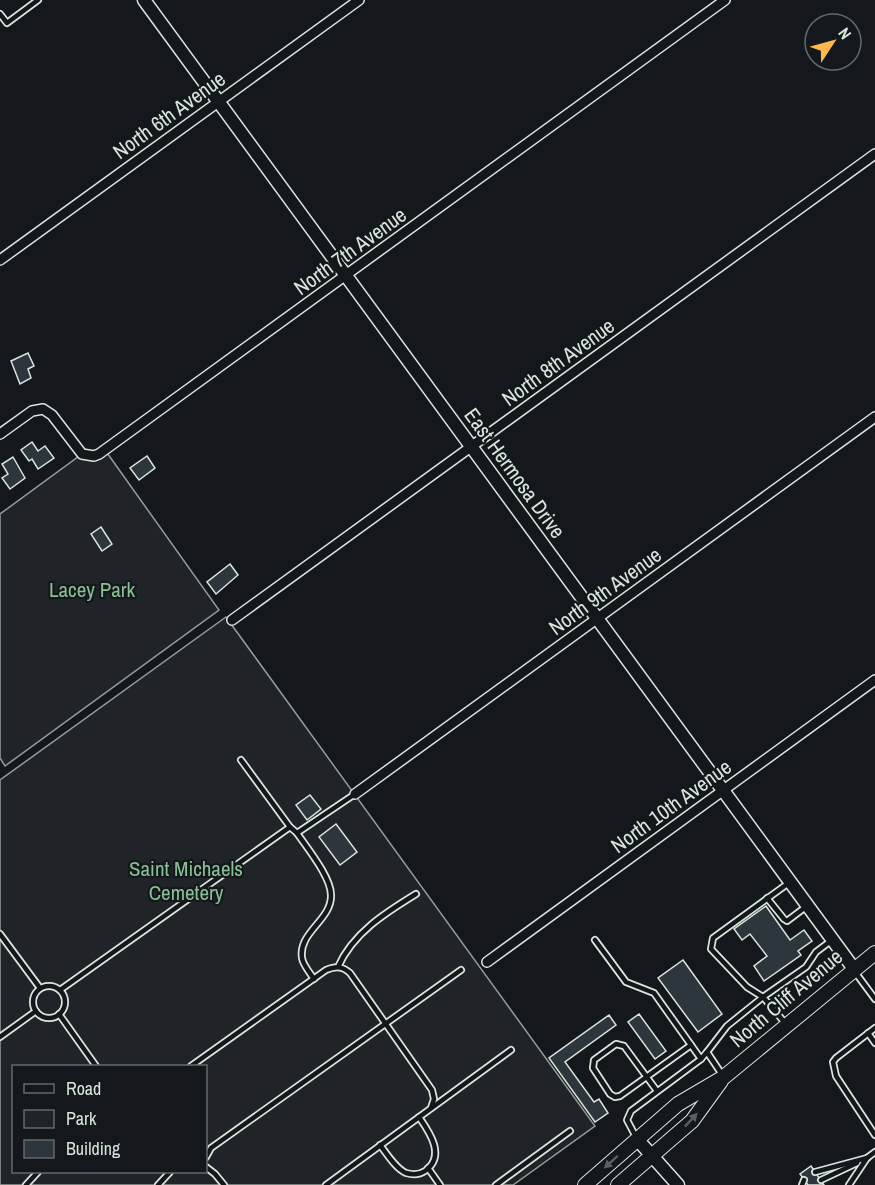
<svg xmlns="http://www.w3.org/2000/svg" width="875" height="1185" font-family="'Archivo Narrow',sans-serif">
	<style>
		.green { fill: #202428; stroke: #939e99; stroke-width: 1.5; fill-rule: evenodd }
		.building { fill: #2c363c; stroke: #d8e6dc; stroke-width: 1.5 }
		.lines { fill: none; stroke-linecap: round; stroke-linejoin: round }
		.service-casing { stroke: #d8e6dc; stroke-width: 8 }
		.minor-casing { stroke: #d8e6dc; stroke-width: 12 }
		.tertiary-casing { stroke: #d8e6dc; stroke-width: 15 }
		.secondary-casing { stroke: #d8e6dc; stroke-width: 16 }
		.service { stroke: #14181c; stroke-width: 4.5 }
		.minor { stroke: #14181c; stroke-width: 9 }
		.tertiary { stroke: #14181c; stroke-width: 12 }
		.secondary { stroke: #14181c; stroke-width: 14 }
		.oneway { fill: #59605f }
		.labels { text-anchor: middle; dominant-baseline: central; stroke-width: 4.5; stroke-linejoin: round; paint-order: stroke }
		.street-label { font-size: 21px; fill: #d8e6dc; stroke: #14181c }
		.park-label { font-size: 21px; fill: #8ac095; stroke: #14181c }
	</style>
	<rect width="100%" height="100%" fill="#14181c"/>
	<!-- green -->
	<g class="green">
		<polygon points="105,450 219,610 5,766 0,758 0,514 82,454"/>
		<path d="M226,617L595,1126L513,1185H0V780ZM14,1066H206V1172H14Z"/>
	</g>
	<!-- building -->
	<g class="building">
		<polygon points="28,353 34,366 28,369 31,378 20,384 11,361"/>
		<polygon points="32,442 38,451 45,446 54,458 38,469 32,459 29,461 21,450"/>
		<polygon points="147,456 155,468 139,480 130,468"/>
		<polygon points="13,457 25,478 10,489 2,478 8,474 2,464"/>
		<polygon points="101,527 112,544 102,551 91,534"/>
		<polygon points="230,564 238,575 216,594 207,582"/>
		<polygon points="310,795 321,809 307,820 296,805"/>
		<polygon points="336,824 357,852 340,865 319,837"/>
		<polygon points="766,906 790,940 804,930 812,941 798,951 801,955 764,981 754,966 767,956 750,934 742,940 734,929"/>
		<polygon points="683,960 722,1014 698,1032 658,978"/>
		<polygon points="639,1014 666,1051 655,1059 628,1022"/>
		<polygon points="609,1015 616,1025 565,1062 594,1102 599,1099 608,1113 595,1122 549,1058"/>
		<polygon points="811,1166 824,1185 808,1185 800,1174"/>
	</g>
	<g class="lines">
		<!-- service casing -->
		<g class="service-casing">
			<g id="service">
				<polyline points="0,14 7,23 38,0"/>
				<polyline points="241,760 290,827"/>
				<polyline points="297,833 355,794"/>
				<polyline points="767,898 784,919 787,921 807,906"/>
				<polyline points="0,934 40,988"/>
				<polyline points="595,940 626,982 654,993 701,1059"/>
				<path d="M338,967C353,933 385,913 416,894"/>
				<polyline points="855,972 875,999"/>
				<circle cx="49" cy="1002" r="16"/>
				<path d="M60,990L290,827L297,833C307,848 331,877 331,895C332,920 298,932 302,958C303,965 310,973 314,979"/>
				<polyline points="59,1014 96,1066"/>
				<polyline points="786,1024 763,997 806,967 816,952 832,940"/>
				<polyline points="875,1028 836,1058 833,1062 836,1076 875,1135"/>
				<polyline points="868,1033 875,1043"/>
				<polyline points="0,1037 36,1011"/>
				<polyline points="707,1052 727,1026 763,997 747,987 711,949 713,938 790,882"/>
				<path d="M191,1066L326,970C336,966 342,966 350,973L432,1090L434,1099L431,1108"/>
				<polyline points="657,1091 624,1046 616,1044 594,1060 593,1068 610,1094 615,1097 620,1096 691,1045"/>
				<polyline points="636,1137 627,1120 631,1111 701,1059 707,1052 723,1076"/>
				<path d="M380,1145C387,1154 396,1169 406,1173C413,1175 419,1175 425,1171C446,1156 430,1133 419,1117"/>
				<polyline points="206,1157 211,1148 461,970"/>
				<polyline points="206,1167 215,1174 224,1185"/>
				<polyline points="428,1168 440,1185"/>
				<polyline points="815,1172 867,1158"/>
				<polyline points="821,1180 857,1163"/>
				<polyline points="26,1185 38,1172"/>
				<polyline points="158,1185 170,1172"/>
				<polyline points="326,1185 511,1050"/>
				<polyline points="496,1185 570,1131"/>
				<polyline points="802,1185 804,1180"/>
				<polyline points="849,1185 867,1158 875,1152"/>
			</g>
		</g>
		<!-- minor casing -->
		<g class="minor-casing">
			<g id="minor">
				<polyline points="0,260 359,0"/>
				<polyline points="0,434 32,411 43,409 52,415 82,454 94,456 99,454 725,0"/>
				<polyline points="232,620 875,154"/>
				<polyline points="355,794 875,417"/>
				<polyline points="487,962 875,680"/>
			</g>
		</g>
		<!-- tertiary casing -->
		<g class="tertiary-casing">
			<g id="tertiary">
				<polyline points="144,0 854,969"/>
				<polyline points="637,1139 678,1185"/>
			</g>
		</g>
		<!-- secondary casing -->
		<g class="secondary-casing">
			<g id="secondary">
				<polyline points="585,1185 678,1104 724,1077 875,953"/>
				<polyline points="618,1185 692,1121 721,1081"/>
			</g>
		</g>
		<!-- service -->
		<use href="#service" class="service"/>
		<!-- minor -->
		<use href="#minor" class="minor"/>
		<!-- tertiary -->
		<use href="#tertiary" class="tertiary"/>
		<!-- secondary -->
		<use href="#secondary" class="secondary"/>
	</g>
	<!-- one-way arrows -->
	<defs><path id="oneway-solid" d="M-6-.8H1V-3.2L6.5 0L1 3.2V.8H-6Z" transform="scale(1.5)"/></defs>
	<g class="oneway">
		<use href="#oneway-solid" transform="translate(691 1120) rotate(-47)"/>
		<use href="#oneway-solid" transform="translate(611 1162) rotate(138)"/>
	</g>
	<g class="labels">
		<!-- street labels -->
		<g class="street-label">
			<text transform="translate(169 115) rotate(-36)">North 6th Avenue</text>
			<text transform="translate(350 251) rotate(-36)">North 7th Avenue</text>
			<text transform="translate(558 362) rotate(-36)">North 8th Avenue</text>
			<text transform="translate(515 473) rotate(54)">East Hermosa Drive</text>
			<text transform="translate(605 591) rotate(-36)">North 9th Avenue</text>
			<text transform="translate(671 806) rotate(-36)">North 10th Avenue</text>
			<text transform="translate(786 998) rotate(-40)">North Cliff Avenue</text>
		</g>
		<!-- park labels -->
		<g class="park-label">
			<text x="92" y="589">Lacey Park</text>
			<text x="186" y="868">Saint Michaels<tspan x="186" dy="24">Cemetery</tspan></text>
		</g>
	</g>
	<!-- legend -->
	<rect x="12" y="1065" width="195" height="108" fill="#14181c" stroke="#626a69" stroke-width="1.5"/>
	<rect x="24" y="1084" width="30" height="9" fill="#14181c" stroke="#626a69" stroke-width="1.5"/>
	<text x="66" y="1095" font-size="18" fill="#d8e6dc">Road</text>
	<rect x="24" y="1110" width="30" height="18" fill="#202428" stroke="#626a69" stroke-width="1.5"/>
	<text x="66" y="1125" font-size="18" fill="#d8e6dc">Park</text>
	<rect x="24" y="1140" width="30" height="18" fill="#2c363c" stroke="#626a69" stroke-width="1.5"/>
	<text x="66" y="1155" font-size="18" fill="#d8e6dc">Building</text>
	<!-- north arrow -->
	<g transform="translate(833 42) rotate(54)"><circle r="28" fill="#14181c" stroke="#626a69" stroke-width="1.5"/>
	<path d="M0-4.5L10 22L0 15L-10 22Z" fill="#ffb74d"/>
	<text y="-9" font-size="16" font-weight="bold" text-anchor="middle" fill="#d8e6dc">N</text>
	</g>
</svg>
